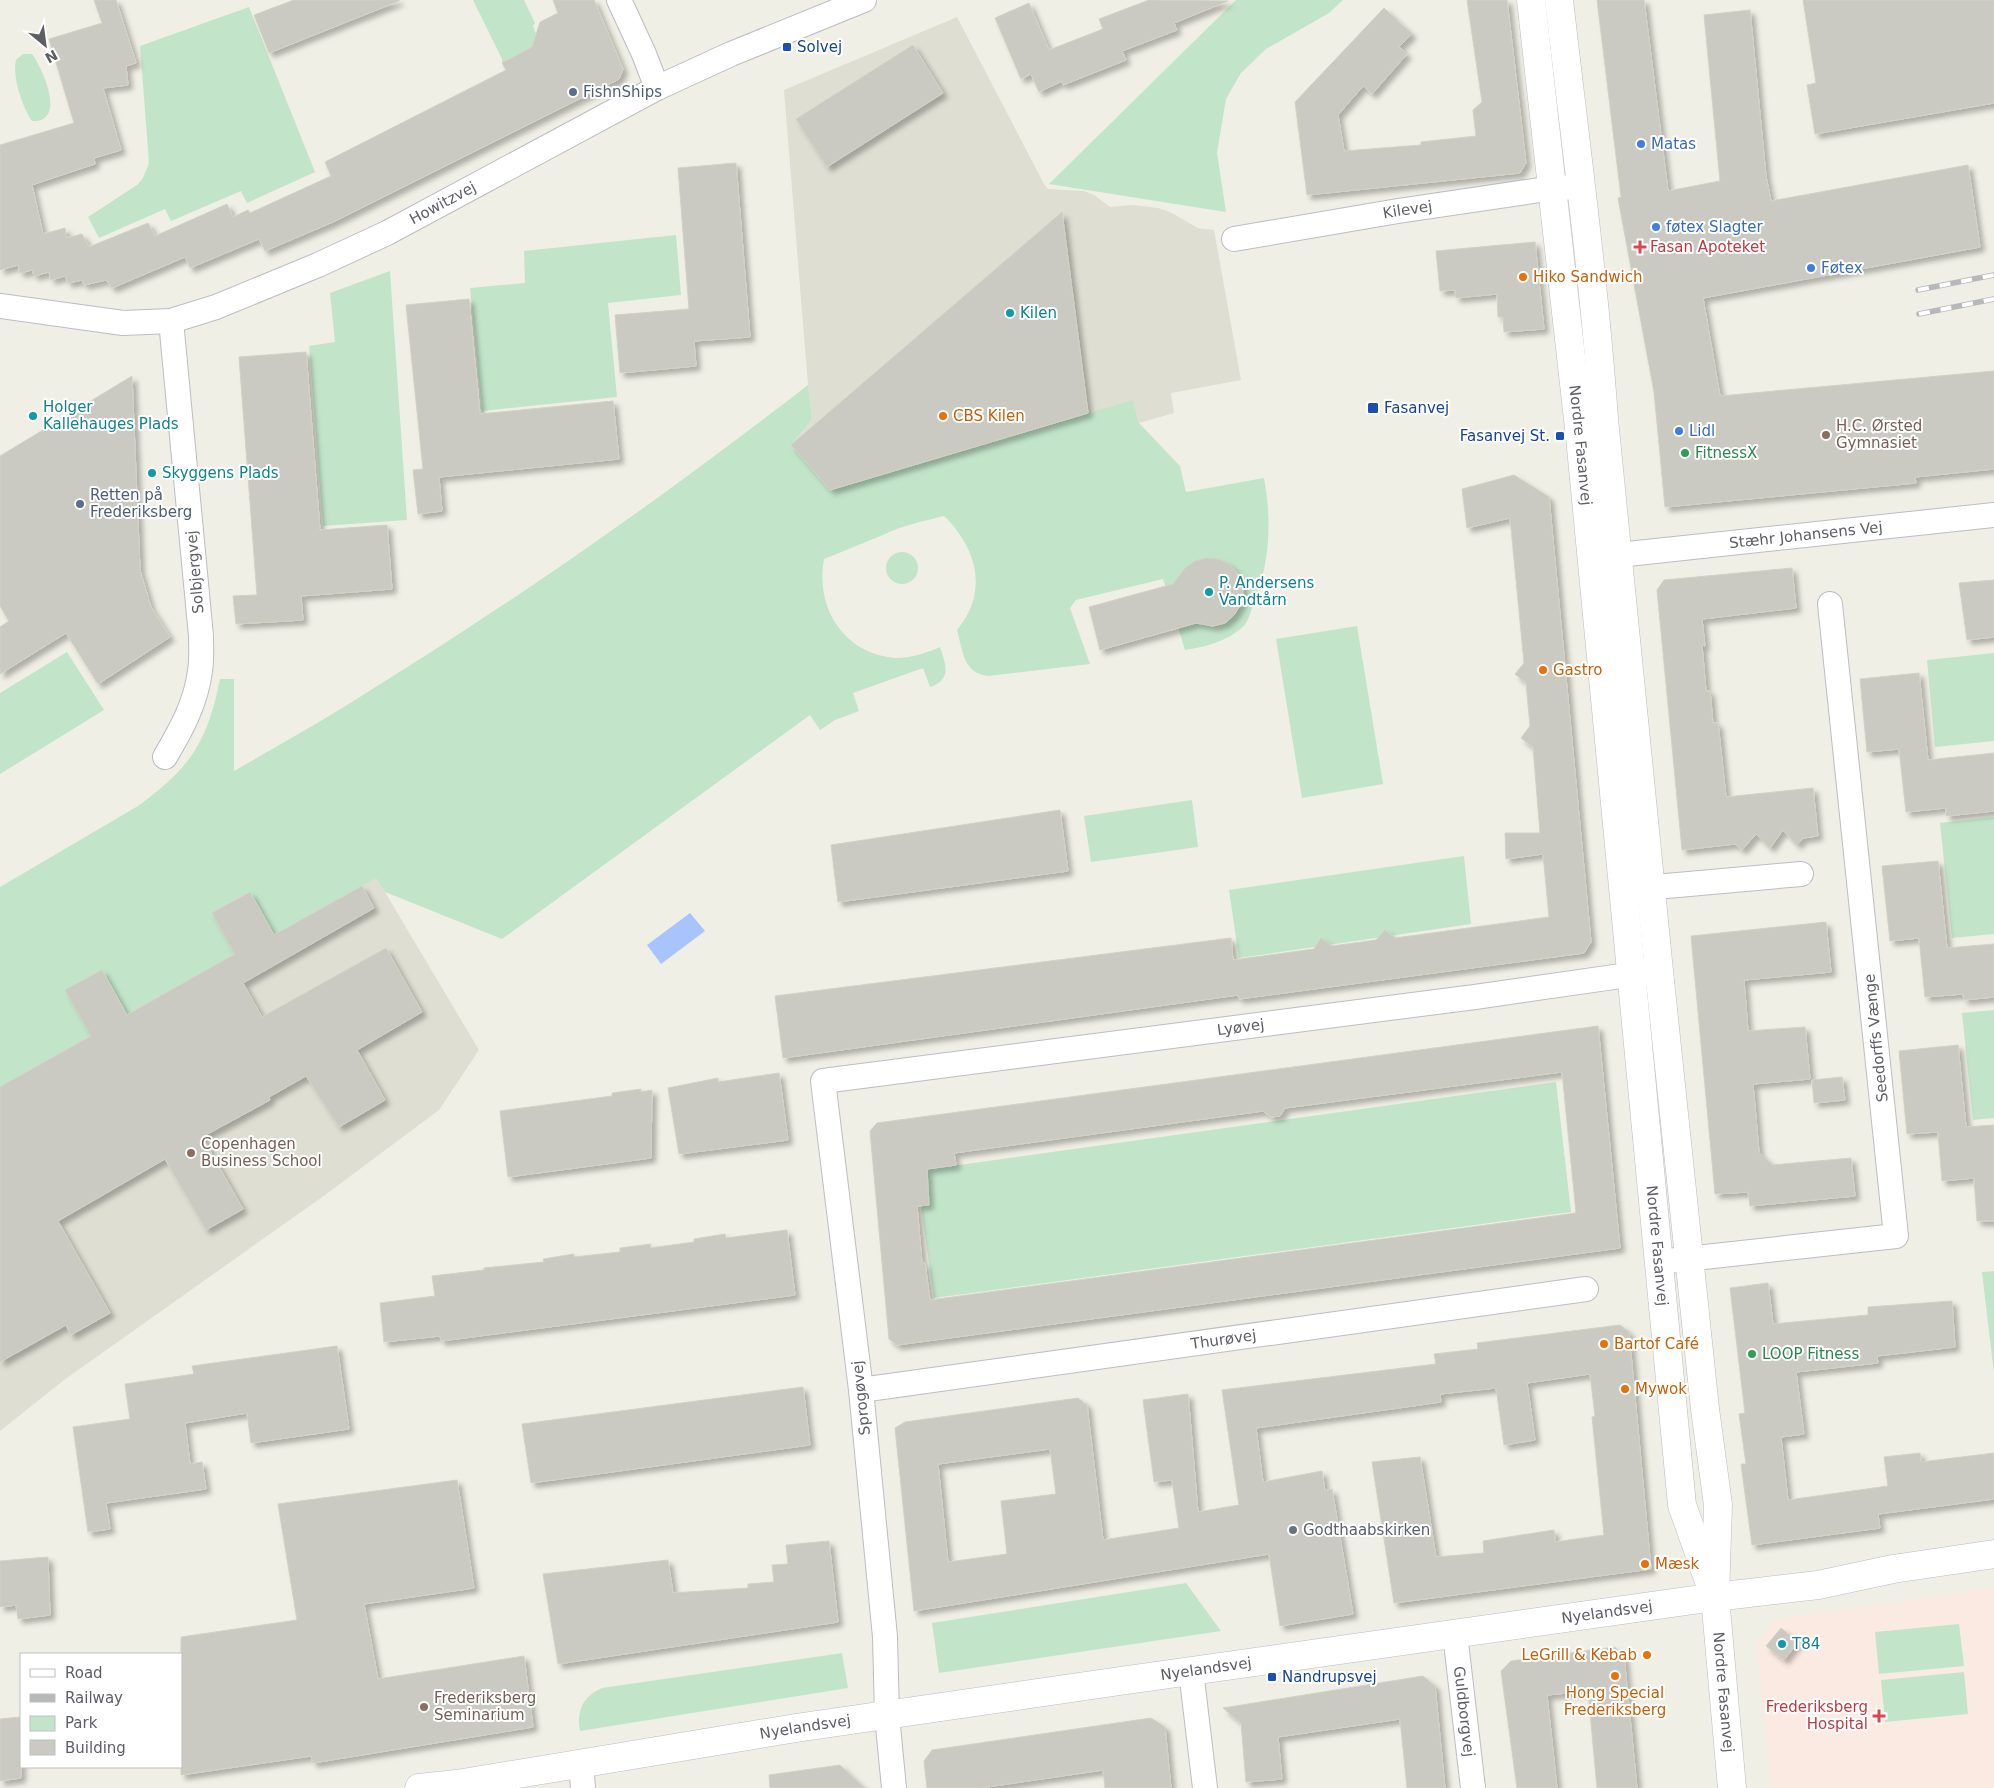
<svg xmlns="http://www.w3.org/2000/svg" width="1994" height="1788" font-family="'DejaVu Sans',sans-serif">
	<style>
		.education { fill: #dfded3 }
		.medical { fill: #fbeae2 }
		.green { fill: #c2e5ca }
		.water { fill: #a8c4fc }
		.building { fill: #cac9c2; stroke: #d3d2c3; fill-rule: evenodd; filter: url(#shadow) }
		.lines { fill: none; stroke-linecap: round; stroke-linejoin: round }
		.street-casing { stroke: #bcbdc3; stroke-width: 26 }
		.secondary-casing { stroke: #babcc2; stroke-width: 29 }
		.street { stroke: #fff; stroke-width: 24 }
		.secondary { stroke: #fff; stroke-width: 28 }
		.rail-casing { stroke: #b7b8b8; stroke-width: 5.5 }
		.rail { stroke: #fff; stroke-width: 4; stroke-dasharray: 11; stroke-linecap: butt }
		.transit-dot { fill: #1a4fb4; stroke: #fff; stroke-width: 2 }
		.service-dot { fill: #5c6f8a; stroke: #fff; stroke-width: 2 }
		.shop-dot { fill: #3f7fe0; stroke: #fff; stroke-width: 2 }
		.health-dot { fill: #e0444e; stroke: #fff; stroke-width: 2 }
		.food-dot { fill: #e8710a; stroke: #fff; stroke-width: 2 }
		.culture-dot { fill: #0f9aa8; stroke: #fff; stroke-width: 2 }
		.education-dot { fill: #8d6e63; stroke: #fff; stroke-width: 2 }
		.leisure-dot { fill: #2e9e5b; stroke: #fff; stroke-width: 2 }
		.worship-dot { fill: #6b7280; stroke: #fff; stroke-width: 2 }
		.labels { text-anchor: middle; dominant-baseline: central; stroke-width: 4; stroke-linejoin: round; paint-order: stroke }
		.transit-label { font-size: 15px; fill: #164399; stroke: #fff; text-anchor: start }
		.service-label { font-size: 15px; fill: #4e5e75; stroke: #fff; text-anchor: start }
		.shop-label { font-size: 15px; fill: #366cbe; stroke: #fff; text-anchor: start }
		.street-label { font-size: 15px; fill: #5d5f65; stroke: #fff }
		.health-label { font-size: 15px; fill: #be3a42; stroke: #fff; text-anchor: start }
		.food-label { font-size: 15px; fill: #c56008; stroke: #fff; text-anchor: start }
		.culture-label { font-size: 15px; fill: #0d838f; stroke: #fff; text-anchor: start }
		.education-label { font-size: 15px; fill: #785e54; stroke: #fff; text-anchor: start }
		.leisure-label { font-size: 15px; fill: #27864d; stroke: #fff; text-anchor: start }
		.worship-label { font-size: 15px; fill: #5b616d; stroke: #fff; text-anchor: start }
	</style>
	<defs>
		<filter id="shadow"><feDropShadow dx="4.5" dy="4.5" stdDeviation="2.5" flood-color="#0004"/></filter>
	</defs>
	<rect width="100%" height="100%" fill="#efefe5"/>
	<!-- education -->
	<g class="education">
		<polygon points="957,17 1044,184 1048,189 1084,191 1094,195 1110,207 1133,205 1158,208 1170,212 1198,228 1214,230 1241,380 1171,393 1174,413 1139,423 1133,401 830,490 791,445 812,420 808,385 784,90"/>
		<polygon points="376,877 479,1050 439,1110 325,1195 64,1380 0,1431 0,1087 65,990 102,970 235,954 212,913 250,892 274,935"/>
	</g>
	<!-- medical -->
	<polygon class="medical" points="1994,1588 1994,1788 1771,1788 1757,1644 1775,1620"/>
	<!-- green -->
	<g class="green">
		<polygon points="473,0 524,0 535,23 533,26 536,34 532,47 502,63 502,59"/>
		<polygon points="1236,0 1343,0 1329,13 1266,49 1241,73 1226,99 1217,153 1226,212 1049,184"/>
		<polygon points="249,7 315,172 247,203 241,191 171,221 165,209 99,238 88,217 137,185 143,178 149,163 140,46"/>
		<path d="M23,54H32C43,69 67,123 32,121C22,107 12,76 16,60Z"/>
		<polygon points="676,235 681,295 608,303 617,397 482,411 470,288 525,283 524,251"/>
		<polygon points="390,271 407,520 323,526 309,346 335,342 330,293"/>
		<path d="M808,385L812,420L791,445L830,490L1133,400L1139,423L1180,466L1186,492L1264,478C1272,521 1270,564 1253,605C1251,611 1248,621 1244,626C1226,642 1208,646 1185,650L1163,579L1076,600L1070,608L1090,664L989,676C963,674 963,651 957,630C989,592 977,548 944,516C924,521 904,525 885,534C865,542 845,551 824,559C815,608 844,654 896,658C911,658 927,653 940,647C946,666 952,679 930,687L923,668L853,693L859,711L835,720L820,730L810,715L502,939L385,892L376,878L274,935L249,892L212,913L235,954L0,1087V887L138,806C190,768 207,743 220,679H234V771C281,744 329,717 374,688C524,595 669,493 808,385Z"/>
		<circle cx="902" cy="568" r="16"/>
		<polygon points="1357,626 1383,784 1302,798 1276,639"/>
		<polygon points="67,652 104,710 0,774 0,693"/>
		<polygon points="1994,653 1994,741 1935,747 1927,660"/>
		<polygon points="1192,800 1198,847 1091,862 1084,816"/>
		<polygon points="1994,817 1994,934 1952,938 1940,823"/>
		<polygon points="1464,856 1471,924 1239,958 1229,890"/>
		<polygon points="1994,1010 1994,1118 1973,1120 1962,1013"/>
		<polygon points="1556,1082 1571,1212 934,1298 916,1171"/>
		<polygon points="1994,1271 1994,1374 1982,1272"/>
		<polygon points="1186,1583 1221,1631 939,1673 932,1623"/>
		<polygon points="1959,1624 1964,1666 1879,1674 1875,1632"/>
		<path d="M842,1653L848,1688L580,1731C576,1711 583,1696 602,1688Z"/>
		<polygon points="1964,1672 1968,1714 1885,1722 1881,1680"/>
	</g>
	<!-- water -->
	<polygon class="water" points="690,913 705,931 661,964 647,945"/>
	<!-- building -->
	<g class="building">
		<polygon points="94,0 116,0 136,63 126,66 128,85 103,88 121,150 94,158 95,164 32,185 43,234 65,228 67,238 82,234 89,247 148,223 155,236 227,204 233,217 248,210 250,213 331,176 325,162 506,70 502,63 532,47 540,22 558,13 553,0 594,0 623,69 619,79 333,222 265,251 259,239 190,268 185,257 112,288 106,280 84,285 82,280 68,283 65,276 51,280 49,272 34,276 32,270 20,273 18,265 0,270 0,145 74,123 49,39 102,23"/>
		<polygon points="294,0 399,0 399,1 269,53 254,15"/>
		<polygon points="1149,0 1228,1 1174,23 1177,30 1122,51 1126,60 1063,85 1062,81 1039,92 1031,74 1021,79 995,18 1029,3 1049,50 1103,29 1099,19"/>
		<polygon points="1467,0 1507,0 1526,163 1520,173 1307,195 1295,102 1384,8 1412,34 1399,47 1407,54 1372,94 1363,86 1338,115 1344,151 1421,145 1421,142 1476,136 1473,110 1482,102"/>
		<polygon points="1597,0 1644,0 1668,191 1720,181 1704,15 1750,10 1766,176 1771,201 1968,165 1980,247 1703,298 1720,396 1994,371 1994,469 1915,477 1916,483 1665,507 1654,392 1618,198 1621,197"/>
		<polygon points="1803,0 1994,0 1994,103 1815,134 1807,85 1816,83"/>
		<polygon points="913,45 943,93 827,167 796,119"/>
		<polygon points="736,163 750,337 694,341 696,366 620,373 615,315 689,309 678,168"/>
		<polygon points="1062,212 1088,413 830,490 791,445"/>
		<polygon points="1535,242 1544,329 1504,332 1503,317 1498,317 1497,294 1456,298 1455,290 1440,291 1436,251"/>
		<polygon points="469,299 480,414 613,401 619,459 439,477 442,511 418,514 413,470 423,469 406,305"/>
		<polygon points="306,352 320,530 387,525 392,589 301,596 303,620 236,624 233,596 257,595 239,357"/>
		<polygon points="132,376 140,570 151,607 170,637 98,684 66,633 0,674 0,627 9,621 0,606 0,456"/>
		<polygon points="1514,475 1549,497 1591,942 1584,953 1239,999 1238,995 783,1058 775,996 1231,938 1233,960 1314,949 1321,938 1332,946 1376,940 1385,930 1395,938 1549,917 1543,854 1506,859 1505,833 1540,833 1533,747 1521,738 1530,726 1526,683 1515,674 1524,663 1510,518 1467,528 1462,489"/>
		<polygon points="1206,558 1218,559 1229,564 1237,572 1242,584 1243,594 1241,604 1234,615 1225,623 1213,626 1196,623 1100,650 1089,607 1173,584 1185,568 1195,561"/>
		<polygon points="1792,568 1796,608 1702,619 1705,646 1702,645 1706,691 1710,691 1713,723 1718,723 1726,797 1813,788 1818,836 1803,838 1797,845 1783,830 1770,848 1756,834 1742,850 1735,844 1682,850 1657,590 1664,580"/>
		<polygon points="1994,580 1994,637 1967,640 1959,583"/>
		<polygon points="1919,673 1928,760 1994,753 1994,811 1946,816 1946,808 1906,812 1899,749 1867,752 1860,679"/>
		<polygon points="1060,810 1068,871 838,902 831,845"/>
		<polygon points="1938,861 1947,948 1994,944 1994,997 1964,1000 1963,994 1925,997 1919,938 1890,941 1882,866"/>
		<polygon points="362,886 374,908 243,983 262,1017 386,948 422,1012 357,1050 385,1100 339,1127 306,1076 269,1097 270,1100 202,1137 243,1209 206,1230 165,1159 58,1221 110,1313 71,1335 66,1325 0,1362 0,1087 91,1036 65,990 102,970 127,1015 235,954 212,913 250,892 274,935"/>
		<polygon points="1826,922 1831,972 1744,980 1748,1031 1805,1027 1810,1079 1753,1084 1759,1152 1772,1165 1851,1158 1855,1196 1750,1206 1748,1192 1715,1194 1691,936"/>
		<path d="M1598,1026L1620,1248L897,1345L889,1339L870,1131L877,1123ZM1562,1072L1576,1213L930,1300L925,1263H922L917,1206L929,1205L927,1169L956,1165L954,1153L1263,1111L1271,1117L1280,1116L1285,1108Z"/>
		<polygon points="1958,1045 1966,1127 1994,1125 1994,1221 1977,1221 1974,1178 1942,1181 1938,1132 1907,1134 1899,1051"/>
		<polygon points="779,1073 788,1140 679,1154 668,1088 718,1078 718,1082"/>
		<polygon points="1842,1077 1845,1100 1814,1103 1812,1080"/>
		<polygon points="641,1089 641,1092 652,1090 651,1158 508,1177 500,1111 612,1096 612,1093"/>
		<polygon points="787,1230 795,1295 441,1341 440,1336 384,1342 380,1303 435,1296 432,1276 484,1270 484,1268 544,1262 543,1259 574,1254 574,1257 620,1252 620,1248 651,1244 650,1248 694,1242 694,1239 725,1234 726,1238"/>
		<polygon points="1768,1283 1773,1324 1868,1315 1868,1307 1952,1301 1955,1347 1877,1356 1878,1363 1796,1372 1804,1434 1781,1437 1788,1500 1888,1486 1884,1457 1920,1453 1921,1462 1994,1453 1994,1499 1878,1514 1880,1528 1752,1545 1741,1464 1746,1464 1739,1414 1745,1413 1730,1288"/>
		<path d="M1620,1325L1629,1332L1651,1569L1394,1603L1372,1462L1420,1457L1436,1557L1484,1553L1483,1541L1554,1530L1555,1542L1604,1535L1592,1417L1595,1416L1590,1374L1527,1383L1535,1440L1504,1445L1496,1388L1440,1394L1441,1402L1256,1428L1263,1482L1322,1471L1325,1491L1332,1489L1353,1614L1280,1626L1269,1554L914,1611L895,1428L905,1422L1078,1398L1087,1405L1103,1540L1179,1528L1172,1480L1154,1482L1143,1400L1188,1394L1198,1512L1239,1505L1222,1390L1436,1364L1434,1354L1478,1349L1477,1343ZM1050,1449L1056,1494L1001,1501L1007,1554L948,1562L938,1464Z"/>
		<polygon points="337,1346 349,1429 251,1443 247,1413 185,1423 190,1464 202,1462 206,1489 106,1503 110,1529 88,1532 73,1427 130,1419 125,1384 194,1374 192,1366"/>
		<polygon points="803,1387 810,1445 531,1483 522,1424"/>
		<polygon points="457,1480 474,1588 364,1604 378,1679 524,1656 533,1727 313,1763 311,1756 181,1775 181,1637 297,1620 278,1504"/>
		<polygon points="829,1541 838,1622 558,1664 543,1574 668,1560 673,1593 748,1588 748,1584 774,1582 772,1565 788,1564 786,1545"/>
		<polygon points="48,1557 50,1615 18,1619 16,1605 0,1607 0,1561"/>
		<polygon points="1781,1628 1798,1642 1784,1660 1766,1646"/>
		<polygon points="1615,1647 1624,1656 1637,1788 1597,1788 1588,1691 1547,1695 1557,1788 1517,1788 1501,1671 1511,1661"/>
		<polygon points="1423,1676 1435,1686 1445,1788 1407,1788 1400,1719 1278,1737 1282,1779 1246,1782 1241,1723 1223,1708"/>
		<polygon points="21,1717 21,1778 0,1781 0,1719"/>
		<polygon points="1151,1718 1165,1727 1171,1788 1105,1788 1103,1770 980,1788 927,1788 924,1761 932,1750"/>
		<polygon points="840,1765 864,1788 770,1788 769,1775"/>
	</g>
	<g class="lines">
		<!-- street casing -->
		<g class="street-casing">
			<g id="street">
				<polyline points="619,0 644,54 657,88"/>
				<path id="s1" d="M1234,239L1398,211L1553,188L1582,187"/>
				<path id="s2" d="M0,306L123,323L171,321L216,307L318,265L387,233L657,88L731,54L864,0"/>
				<path id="s3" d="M1618,555L1994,515"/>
				<path d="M165,757C181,730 196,703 200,671C202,659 201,647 201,636L171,321"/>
				<polyline points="1633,889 1801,874"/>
				<polyline points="1659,1262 1896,1236 1830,604"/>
				<path id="s4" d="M861,1390L1586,1289"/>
				<path id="s5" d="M1455,1634L1473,1788"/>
				<polyline points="1191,1671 1205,1788"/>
				<polyline points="581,1763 583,1788"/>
				<path id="s6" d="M894,1788L887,1716L885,1637L861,1390L823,1081L1475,997L1649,972"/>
			</g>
		</g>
		<!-- secondary casing -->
		<g class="secondary-casing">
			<g id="secondary">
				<path id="s7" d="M1531,0L1580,437L1682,1505L1710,1584"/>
				<path id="s8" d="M1559,0C1575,140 1594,279 1604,419L1659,971L1705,1409L1718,1505L1715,1597L1732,1788"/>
				<path id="s9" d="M419,1788L457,1784L796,1728L1120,1681L1715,1597L1818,1585L1893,1569L1994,1554"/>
			</g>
		</g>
		<!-- street -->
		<use href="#street" class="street"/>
		<!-- secondary -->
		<use href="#secondary" class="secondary"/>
		<!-- rail casing -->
		<g class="rail-casing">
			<g id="rail">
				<polyline points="1918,290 1994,275"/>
				<polyline points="1919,314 1994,299"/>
			</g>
		</g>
		<!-- rail -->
		<use href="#rail" class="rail"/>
	</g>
	<!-- markers -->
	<g class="transit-dot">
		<rect x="782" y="42" width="10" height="10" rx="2.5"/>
		<rect x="1367" y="402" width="12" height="12" rx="2.5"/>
		<rect x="1555" y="431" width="10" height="10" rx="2.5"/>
		<rect x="1267" y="1672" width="10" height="10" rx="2.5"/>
	</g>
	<g class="service-dot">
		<circle cx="573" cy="92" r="5"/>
		<circle cx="80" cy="504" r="5"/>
	</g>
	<g class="shop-dot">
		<circle cx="1641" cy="144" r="5"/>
		<circle cx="1656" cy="227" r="5"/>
		<circle cx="1811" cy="268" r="5"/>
		<circle cx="1679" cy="431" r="5"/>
	</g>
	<g class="health-dot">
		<path d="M1637.5 239.5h5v5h5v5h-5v5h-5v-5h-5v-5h5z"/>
		<path d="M1876.5 1708.5h5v5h5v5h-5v5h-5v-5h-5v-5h5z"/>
	</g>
	<g class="food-dot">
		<circle cx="1523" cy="277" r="5"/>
		<circle cx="943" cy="416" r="5"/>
		<circle cx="1543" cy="670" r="5"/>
		<circle cx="1604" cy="1344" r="5"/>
		<circle cx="1625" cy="1389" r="5"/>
		<circle cx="1645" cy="1564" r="5"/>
		<circle cx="1647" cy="1655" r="5"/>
		<circle cx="1615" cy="1676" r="5"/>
	</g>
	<g class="culture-dot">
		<circle cx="1010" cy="313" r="5"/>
		<circle cx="33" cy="416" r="5"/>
		<circle cx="152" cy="473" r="5"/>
		<circle cx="1209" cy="592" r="5"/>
		<circle cx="1782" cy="1644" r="5"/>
	</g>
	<g class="education-dot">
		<circle cx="1826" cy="435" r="5"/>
		<circle cx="191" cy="1153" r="5"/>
		<circle cx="424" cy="1707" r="5"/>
	</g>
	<g class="leisure-dot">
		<circle cx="1685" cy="453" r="5"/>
		<circle cx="1752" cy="1354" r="5"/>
	</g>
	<circle class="worship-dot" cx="1293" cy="1530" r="5"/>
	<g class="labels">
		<!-- transit labels -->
		<g class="transit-label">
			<text x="797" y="47">Solvej</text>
			<text x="1384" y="408">Fasanvej</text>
			<text x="1550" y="436" text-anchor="end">Fasanvej St.</text>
			<text x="1282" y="1677">Nandrupsvej</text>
		</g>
		<!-- service labels -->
		<g class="service-label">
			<text x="583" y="92">FishnShips</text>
			<text x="90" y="495">Retten på<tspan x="90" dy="17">Frederiksberg</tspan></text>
		</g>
		<!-- shop labels -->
		<g class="shop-label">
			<text x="1651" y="144">Matas</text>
			<text x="1666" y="227">føtex Slagter</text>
			<text x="1821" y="268">Føtex</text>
			<text x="1689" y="431">Lidl</text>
		</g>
		<!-- street labels -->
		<g class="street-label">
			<text stroke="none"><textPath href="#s2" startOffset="469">Howitzvej</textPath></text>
			<text stroke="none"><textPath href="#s1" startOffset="176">Kilevej</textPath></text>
			<text stroke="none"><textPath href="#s7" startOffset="448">Nordre Fasanvej</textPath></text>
			<text stroke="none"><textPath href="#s3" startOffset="189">Stæhr Johansens Vej</textPath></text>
			<text transform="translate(195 572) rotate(-95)">Solbjergvej</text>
			<text stroke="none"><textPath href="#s6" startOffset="1132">Lyøvej</textPath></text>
			<text transform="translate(1876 1038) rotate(-96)">Seedorffs Vænge</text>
			<text stroke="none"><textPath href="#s7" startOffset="1252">Nordre Fasanvej</textPath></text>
			<text stroke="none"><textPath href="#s4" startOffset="366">Thurøvej</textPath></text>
			<text transform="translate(861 1398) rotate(-96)">Sprogøvej</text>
			<text stroke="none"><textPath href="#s9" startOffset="1201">Nyelandsvej</textPath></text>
			<text stroke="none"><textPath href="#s9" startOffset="796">Nyelandsvej</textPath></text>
			<text stroke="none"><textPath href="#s8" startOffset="1701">Nordre Fasanvej</textPath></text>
			<text stroke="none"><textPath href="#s5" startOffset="78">Guldborgvej</textPath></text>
			<text stroke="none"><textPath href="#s9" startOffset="391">Nyelandsvej</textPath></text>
		</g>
		<!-- health labels -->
		<g class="health-label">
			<text x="1650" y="247">Fasan Apoteket</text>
			<text x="1868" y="1707" text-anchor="end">Frederiksberg<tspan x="1868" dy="17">Hospital</tspan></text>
		</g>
		<!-- food labels -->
		<g class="food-label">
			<text x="1533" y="277">Hiko Sandwich</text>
			<text x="953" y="416">CBS Kilen</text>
			<text x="1553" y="670">Gastro</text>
			<text x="1614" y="1344">Bartof Café</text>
			<text x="1635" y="1389">Mywok</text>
			<text x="1655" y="1564">Mæsk</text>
			<text x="1637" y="1655" text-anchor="end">LeGrill &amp; Kebab</text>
			<text x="1615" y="1693" text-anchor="middle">Hong Special<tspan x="1615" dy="17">Frederiksberg</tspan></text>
		</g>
		<!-- culture labels -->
		<g class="culture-label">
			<text x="1020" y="313">Kilen</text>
			<text x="43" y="407">Holger<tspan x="43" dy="17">Kallehauges Plads</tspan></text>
			<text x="162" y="473">Skyggens Plads</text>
			<text x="1219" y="583">P. Andersens<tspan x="1219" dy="17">Vandtårn</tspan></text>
			<text x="1792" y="1644">T84</text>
		</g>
		<!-- education labels -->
		<g class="education-label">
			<text x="1836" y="426">H.C. Ørsted<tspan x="1836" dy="17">Gymnasiet</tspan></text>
			<text x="201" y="1144">Copenhagen<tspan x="201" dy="17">Business School</tspan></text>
			<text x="434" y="1698">Frederiksberg<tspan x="434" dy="17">Seminarium</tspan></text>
		</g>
		<!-- leisure labels -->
		<g class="leisure-label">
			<text x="1695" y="453">FitnessX</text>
			<text x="1762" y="1354">LOOP Fitness</text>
		</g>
		<!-- worship labels -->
		<g class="worship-label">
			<text x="1303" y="1530">Godthaabskirken</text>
		</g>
	</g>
	<!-- legend -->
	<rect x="20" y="1653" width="162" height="115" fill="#ffffff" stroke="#bebfc1"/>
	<rect x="30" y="1669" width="25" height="8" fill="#ffffff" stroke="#bebfc1"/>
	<text x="65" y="1678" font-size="15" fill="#5d5f65">Road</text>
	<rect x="30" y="1694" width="25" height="8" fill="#b7b8b8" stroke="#bebfc1"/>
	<text x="65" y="1703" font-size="15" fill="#5d5f65">Railway</text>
	<rect x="30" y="1716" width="25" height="15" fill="#c2e5ca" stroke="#bebfc1"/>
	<text x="65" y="1728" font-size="15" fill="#5d5f65">Park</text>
	<rect x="30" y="1740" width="25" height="15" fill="#cac9c2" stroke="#bebfc1"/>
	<text x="65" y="1753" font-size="15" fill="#5d5f65">Building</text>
	<!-- north arrow -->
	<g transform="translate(45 45) rotate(151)" stroke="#ffffff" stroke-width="4" paint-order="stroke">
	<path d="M0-4L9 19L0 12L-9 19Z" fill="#5d5f65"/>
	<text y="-8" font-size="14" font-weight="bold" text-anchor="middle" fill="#5d5f65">N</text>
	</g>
</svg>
